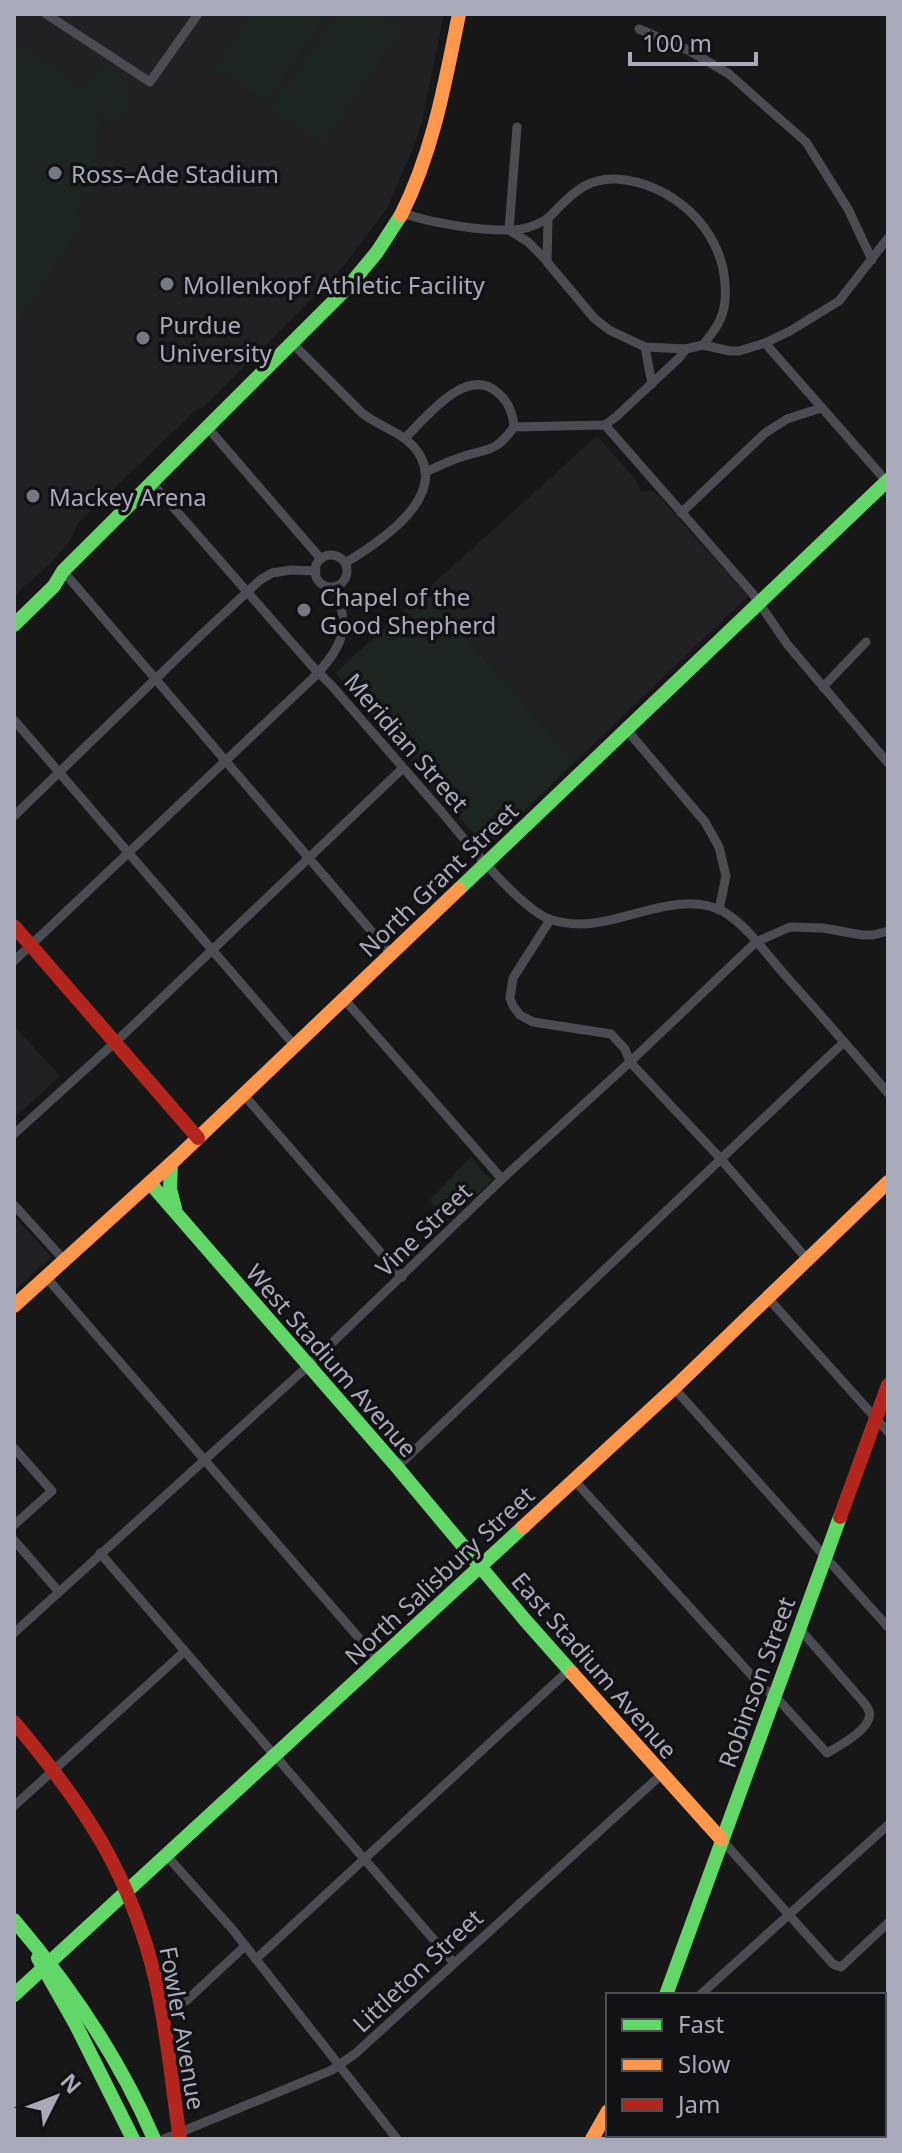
<svg xmlns="http://www.w3.org/2000/svg" width="902" height="2153" font-family="'Noto Sans',sans-serif">
	<style>
		.built { fill: #212124 }
		.green { fill: #1d2520 }
		.lines { fill: none; stroke-linecap: round; stroke-linejoin: round }
		.street { stroke: #4b4c51; stroke-width: 9 }
		.fast { stroke: #63d668; stroke-width: 14 }
		.slow { stroke: #ff974d; stroke-width: 14 }
		.jam { stroke: #b3261e; stroke-width: 14 }
		.poi-dot { fill: #757781; stroke: #121114; stroke-width: 3 }
		.labels { text-anchor: middle; dominant-baseline: central; stroke-width: 7; stroke-linejoin: round; paint-order: stroke }
		.poi-label { font-size: 24px; fill: #a8aab9; stroke: #121114; text-anchor: start }
		.street-label { font-size: 24px; fill: #a8aab9; stroke: #121114 }
	</style>
	<rect width="100%" height="100%" fill="#171718"/>
	<!-- built -->
	<g class="built">
		<polygon points="14,14 444,14 422,121 413,149 387,208 365,238 342,268 203,408 197,409 78,523 71,539 53,561 14,596"/>
		<polygon points="597,436 634,477 641,492 654,491 748,596 575,762 425,591"/>
		<polygon points="14,1026 60,1076 14,1118"/>
		<polygon points="14,1216 51,1257 14,1291"/>
	</g>
	<!-- green -->
	<g class="green">
		<polygon points="252,14 327,14 266,102 215,67"/>
		<polygon points="338,14 377,14 401,30 323,145 271,108"/>
		<polygon points="14,43 32,50 31,52 53,66 54,65 67,75 77,89 98,74 97,70 105,64 132,88 126,113 111,123 99,109 97,110 102,128 99,134 95,135 98,158 93,197 83,195 74,217 82,224 14,327"/>
		<polygon points="425,591 575,762 486,848 335,673"/>
		<polygon points="471,1157 491,1181 448,1222 429,1200"/>
	</g>
	<g class="lines">
		<!-- street -->
		<g class="street">
			<polyline points="46,14 150,82 198,14"/>
			<polyline points="639,29 688,50 729,74 806,142 848,209 872,260"/>
			<polyline points="517,127 509,230 528,242 547,261"/>
			<path d="M403,213C430,223 481,231 511,230C522,230 535,226 545,220C550,217 554,212 559,207C576,190 590,178 616,179C671,182 722,228 725,284C726,295 725,309 720,320C716,329 709,337 703,345"/>
			<polyline points="548,219 547,262 594,318 609,330 645,347 686,349"/>
			<polyline points="765,343 888,483"/>
			<path d="M293,344L362,413C378,426 400,431 414,447C454,494 380,542 345,563"/>
			<polyline points="645,347 652,384"/>
			<polyline points="605,425 753,594 787,644 888,763"/>
			<polyline points="208,428 321,559"/>
			<path d="M405,438C426,418 467,364 498,393C509,402 513,413 514,427"/>
			<path d="M425,472C437,467 449,461 461,457C489,448 495,453 514,427L605,425L617,416L679,358L686,349L703,345L730,351H739L765,343L790,331L839,301L888,238"/>
			<path d="M152,483L312,666L332,686C368,727 404,769 440,810C462,836 521,911 552,920C600,934 639,906 684,904C699,903 717,906 730,916C751,931 767,955 784,974C819,1013 854,1053 888,1093"/>
			<polyline points="681,513 765,433 787,419 821,408"/>
			<circle cx="331" cy="571" r="16"/>
			<polyline points="63,571 391,954"/>
			<polyline points="823,687 866,642"/>
			<polyline points="14,720 295,1046"/>
			<polyline points="626,729 705,822 719,847 726,876 719,910"/>
			<polyline points="14,816 201,635 260,580 272,573 291,570 316,571"/>
			<polyline points="550,920 513,978 510,998 513,1006 520,1015 533,1022 611,1034 625,1049 630,1062 720,1158 807,1259"/>
			<path d="M14,961L312,679C343,647 351,629 335,587"/>
			<polyline points="344,999 502,1179"/>
			<polyline points="244,1095 402,1277"/>
			<polyline points="14,1134 122,1036 403,768"/>
			<polyline points="14,1205 64,1260"/>
			<polyline points="46,1277 378,1660"/>
			<polyline points="767,1297 888,1432"/>
			<polyline points="674,1388 888,1627"/>
			<polyline points="14,1448 52,1491 14,1525"/>
			<polyline points="397,1467 844,1042"/>
			<path d="M574,1480L765,1690L774,1695L827,1753C838,1747 866,1731 869,1718C871,1712 868,1709 865,1704L799,1628"/>
			<polyline points="14,1540 59,1592"/>
			<polyline points="100,1553 454,1963"/>
			<polyline points="14,1633 308,1366 502,1179 630,1062 756,942 790,927 823,928 862,935 873,935 888,931"/>
			<polyline points="14,1806 185,1651"/>
			<polyline points="721,1839 833,1964 841,1967 888,1923"/>
			<polyline points="166,1855 233,1930 397,2139"/>
			<polyline points="256,1959 570,1669"/>
			<polyline points="700,1995 888,1825"/>
			<polyline points="186,2001 245,1946"/>
			<polyline points="164,2139 332,2070 356,2053 662,1774"/>
		</g>
		<!-- fast -->
		<g class="fast">
			<polyline points="14,625 54,586 63,571 348,287 377,252 401,215"/>
			<polyline points="459,889 888,480"/>
			<polyline points="171,1164 170,1189 175,1208"/>
			<polyline points="150,1183 397,1467 525,1620 572,1673"/>
			<path d="M14,1920C71,1987 119,2057 154,2139"/>
			<polyline points="38,1958 76,2025 133,2139"/>
			<polyline points="14,1995 523,1527"/>
			<polyline points="666,1995 840,1517"/>
			<polyline points="884,2057 888,2056"/>
			<polyline points="678,2139 687,2135"/>
		</g>
		<!-- slow -->
		<g class="slow">
			<path d="M401,215C433,152 445,83 459,14"/>
			<polyline points="14,1306 177,1158 459,889"/>
			<polyline points="523,1527 674,1388 888,1182"/>
			<polyline points="572,1673 721,1839"/>
			<polyline points="592,2139 608,2111"/>
			<polyline points="698,2139 707,2135"/>
		</g>
		<!-- jam -->
		<g class="jam">
			<polyline points="14,926 198,1138"/>
			<polyline points="840,1517 888,1385"/>
			<path d="M14,1722C84,1805 131,1874 156,1982C168,2034 172,2087 180,2139"/>
		</g>
	</g>
	<!-- markers -->
	<g class="poi-dot">
		<circle cx="55" cy="173" r="8"/>
		<circle cx="167" cy="284" r="8"/>
		<circle cx="143" cy="338" r="8"/>
		<circle cx="33" cy="496" r="8"/>
		<circle cx="304" cy="610" r="8"/>
	</g>
	<g class="labels">
		<!-- poi labels -->
		<g class="poi-label">
			<text x="71" y="173">Ross–Ade Stadium</text>
			<text x="183" y="284">Mollenkopf Athletic Facility</text>
			<text x="159" y="324">Purdue<tspan x="159" dy="28">University</tspan></text>
			<text x="49" y="496">Mackey Arena</text>
			<text x="320" y="596">Chapel of the<tspan x="320" dy="28">Good Shepherd</tspan></text>
		</g>
		<!-- street labels -->
		<g class="street-label">
			<text transform="translate(407 742) rotate(49)">Meridian Street</text>
			<text transform="translate(438 879) rotate(-44)">North Grant Street</text>
			<text transform="translate(423 1229) rotate(-44)">Vine Street</text>
			<text transform="translate(332 1360) rotate(49)">West Stadium Avenue</text>
			<text transform="translate(439 1575) rotate(-43)">North Salisbury Street</text>
			<text transform="translate(595 1665) rotate(49)">East Stadium Avenue</text>
			<text transform="translate(756 1682) rotate(-70)">Robinson Street</text>
			<text transform="translate(417 1970) rotate(-43)">Littleton Street</text>
			<text transform="translate(183 2028) rotate(80)">Fowler Avenue</text>
		</g>
	</g>
	<!-- border -->
	<rect width="902" height="2153" fill="none" stroke="#a8aab9" stroke-width="32"/>
	<!-- legend -->
	<rect x="606" y="1993" width="280" height="144" fill="#121114" stroke="#4e4e56" stroke-width="2"/>
	<rect x="622" y="2019" width="40" height="12" fill="#63d668" stroke="#4e4e56" stroke-width="2"/>
	<text x="678" y="2033" font-size="24" fill="#a8aab9">Fast</text>
	<rect x="622" y="2059" width="40" height="12" fill="#ff974d" stroke="#4e4e56" stroke-width="2"/>
	<text x="678" y="2073" font-size="24" fill="#a8aab9">Slow</text>
	<rect x="622" y="2099" width="40" height="12" fill="#b3261e" stroke="#4e4e56" stroke-width="2"/>
	<text x="678" y="2113" font-size="24" fill="#a8aab9">Jam</text>
	<!-- north arrow -->
	<g transform="translate(56 2097) rotate(48)" stroke="#121114" stroke-width="6" paint-order="stroke">
	<path d="M0-6L14 30L0 20L-14 30Z" fill="#a8aab9"/>
	<text y="-12" font-size="22" font-weight="bold" text-anchor="middle" fill="#a8aab9">N</text>
	</g>
	<!-- scale -->
	<path d="M630 52v12h126v-12" fill="none" stroke="#a8aab9" stroke-width="4"/>
	<text x="642" y="52" font-size="24" fill="#a8aab9" stroke="#121114" stroke-width="6" paint-order="stroke">100 m</text>
</svg>
